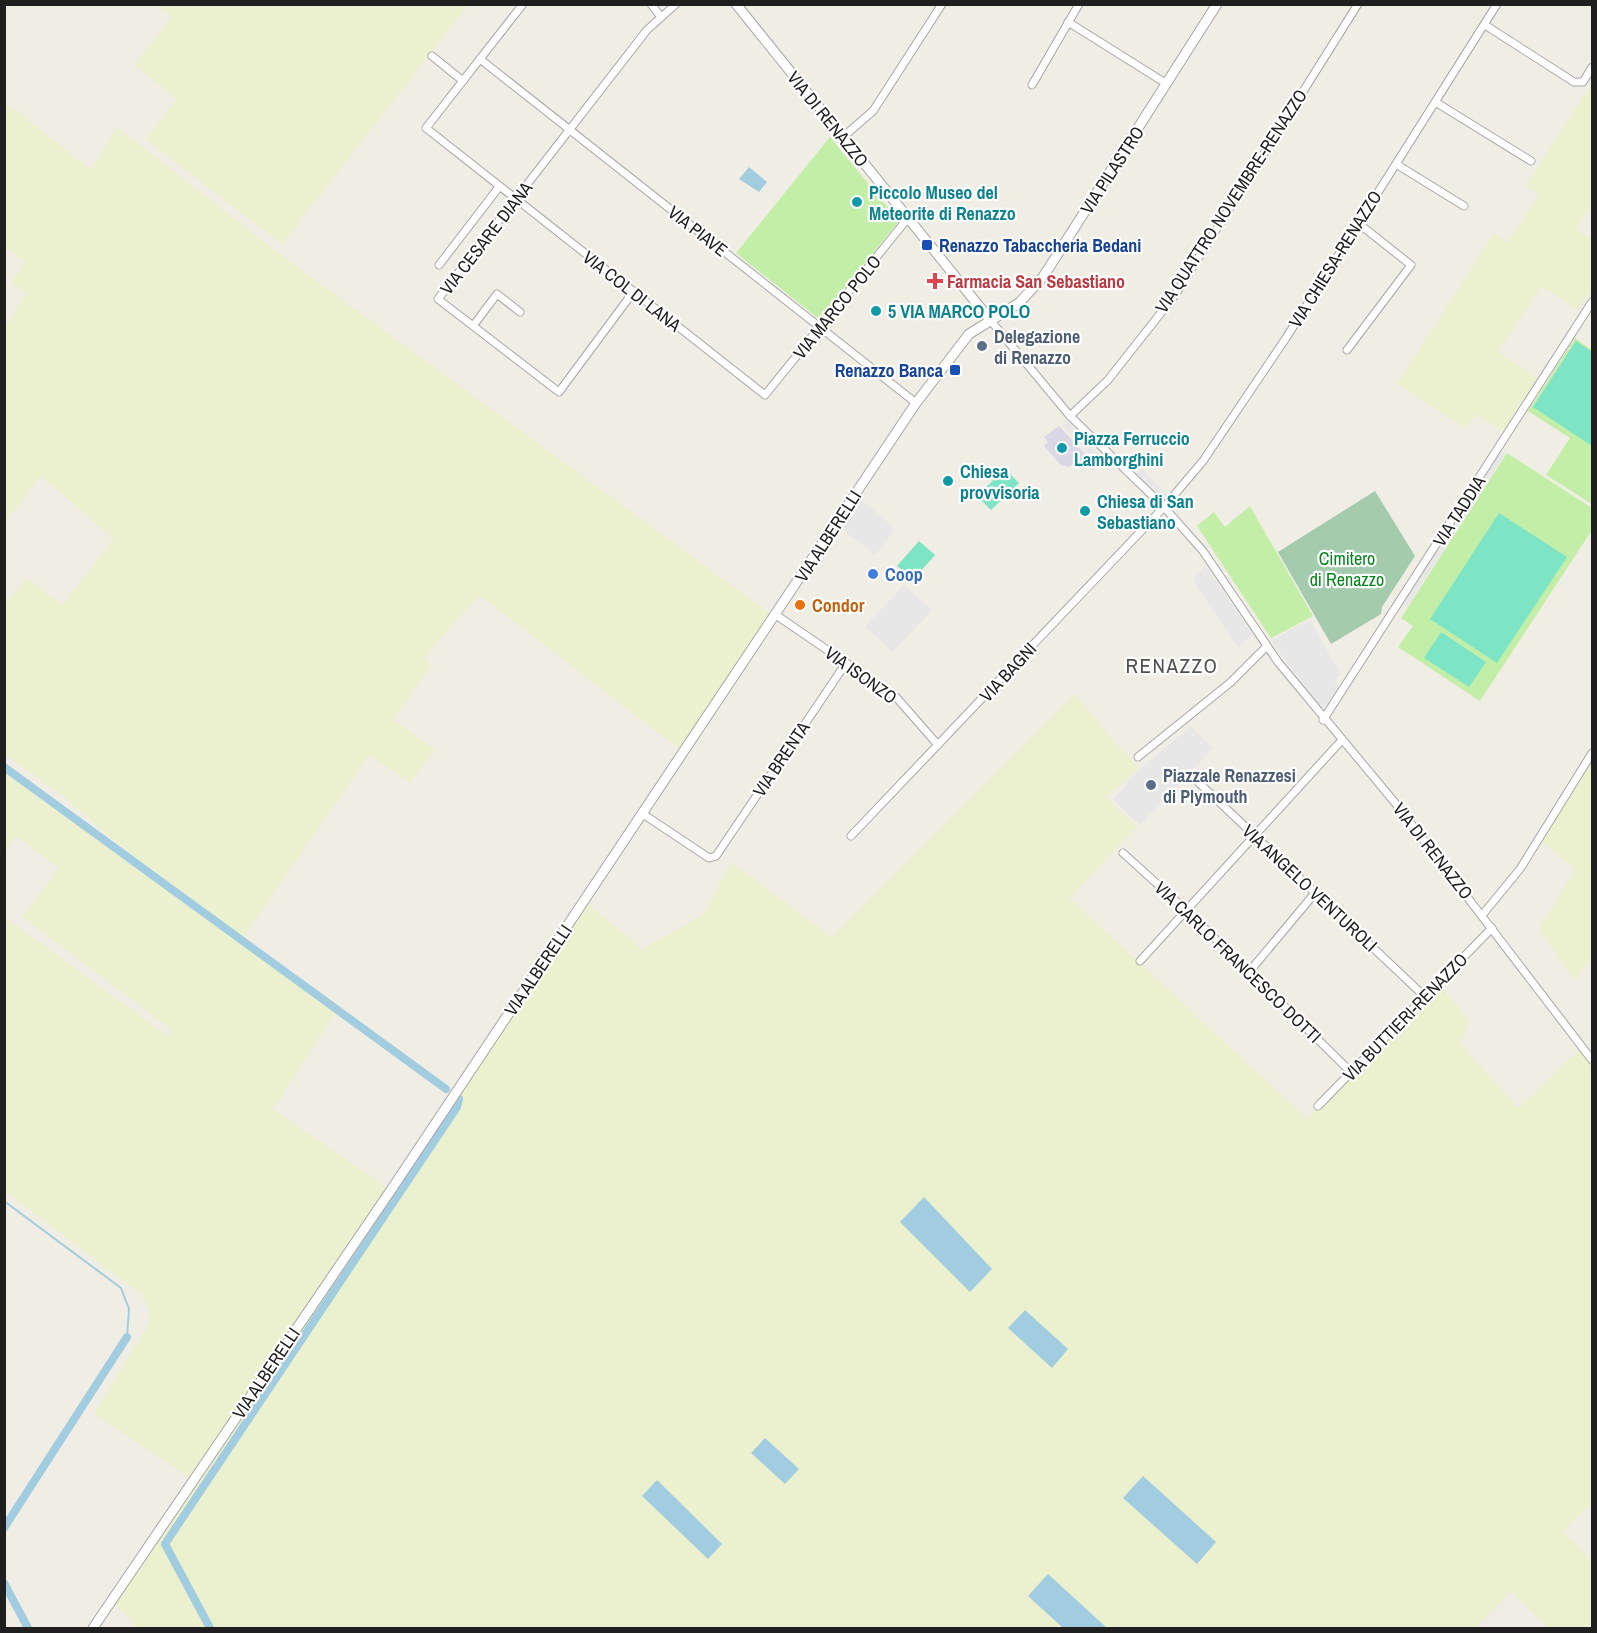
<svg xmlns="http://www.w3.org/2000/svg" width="1597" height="1633" font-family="'Archivo Narrow',sans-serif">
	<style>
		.farmland { fill: #ebf0ce }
		.grass { fill: #c3eea7 }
		.cemetery { fill: #a4cbad }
		.pitch { fill: #7de4c6 }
		.parking { fill: #e7e7e7 }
		.plaza { fill: #dad8e6 }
		.water { fill: #a2cde1 }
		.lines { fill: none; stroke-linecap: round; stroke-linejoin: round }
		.stream { stroke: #a2cde1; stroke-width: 2 }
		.canal { stroke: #a2cde1; stroke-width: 8 }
		.minor-casing { stroke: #a6a6a6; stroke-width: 9 }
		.tertiary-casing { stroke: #a6a6a6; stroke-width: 11 }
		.minor { stroke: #fff; stroke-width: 7 }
		.tertiary { stroke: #fff; stroke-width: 9 }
		.culture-dot { fill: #0f9aa8; stroke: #fff; stroke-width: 2 }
		.transit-dot { fill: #1a4fb4; stroke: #fff; stroke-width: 2 }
		.health-dot { fill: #e0444e; stroke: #fff; stroke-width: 2 }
		.service-dot { fill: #5c6f8a; stroke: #fff; stroke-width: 2 }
		.shop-dot { fill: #3f7fe0; stroke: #fff; stroke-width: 2 }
		.food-dot { fill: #e8710a; stroke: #fff; stroke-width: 2 }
		.labels { text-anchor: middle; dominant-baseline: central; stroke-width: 4.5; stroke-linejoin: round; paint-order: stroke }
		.street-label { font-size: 18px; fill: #1f1f1f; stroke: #fff }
		.culture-label { font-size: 18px; font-weight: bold; fill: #0d838f; stroke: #fff; text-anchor: start }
		.transit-label { font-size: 18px; font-weight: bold; fill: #164399; stroke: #fff; text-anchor: start }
		.health-label { font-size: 18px; font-weight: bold; fill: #be3a42; stroke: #fff; text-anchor: start }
		.service-label { font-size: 18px; font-weight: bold; fill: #4e5e75; stroke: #fff; text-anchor: start }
		.park-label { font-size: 18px; fill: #04851b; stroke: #fff }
		.shop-label { font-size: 18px; font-weight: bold; fill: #366cbe; stroke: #fff; text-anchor: start }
		.food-label { font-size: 18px; font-weight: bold; fill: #c56008; stroke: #fff; text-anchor: start }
		.quarter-label { font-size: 21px; letter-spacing: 1.5px; fill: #525252; stroke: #fff }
	</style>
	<rect width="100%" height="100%" fill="#f0ede4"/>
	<!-- farmland -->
	<g class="farmland">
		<polygon points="157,5 468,5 282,244 145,139 177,99 134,65 172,17"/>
		<polygon points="1592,82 1592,203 1576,229 1592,240 1592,288 1578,310 1542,286 1498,352 1537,378 1502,432 1476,414 1465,428 1397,384 1494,233 1507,243 1539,195 1526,186"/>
		<polygon points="9,105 91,170 117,127 277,252 776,618 682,751 479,595 424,658 431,666 393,720 435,749 410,783 369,755 245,935 239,937 151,872 64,797 5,754 5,604 26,578 62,605 114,539 41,476 5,522 5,327 26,294 11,282 25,262 5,247 4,112"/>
		<polygon points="1074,694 1138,768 1106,797 1137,827 1070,898 1307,1119 1439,983 1470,1023 1459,1042 1518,1108 1582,1047 1592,1059 1592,1502 1563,1532 1592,1560 1592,1628 1548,1628 1511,1592 1475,1628 137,1628 112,1600 193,1480 94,1414 148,1325 150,1313 142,1295 5,1191 5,917 169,1037 173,1031 22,917 59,868 16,836 5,854 5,773 239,943 242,939 340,1006 273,1109 393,1192 584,901 642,949 703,915 731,862 831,937"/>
		<polygon points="1592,754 1592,956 1575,981 1539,929 1575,870 1542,841"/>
	</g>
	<!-- grass -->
	<g class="grass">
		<polygon points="830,137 899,221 819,319 736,253"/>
		<polygon points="1575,338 1592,350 1592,504 1546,475 1570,438 1528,411"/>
		<polygon points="1507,453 1592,508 1592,530 1480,701 1398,647 1413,626 1401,618"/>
		<polygon points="1250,506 1313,616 1271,638 1197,526 1214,512 1225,527"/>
	</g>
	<!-- cemetery -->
	<polygon class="cemetery" points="1375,491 1415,556 1382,607 1381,614 1331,644 1278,552"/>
	<!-- pitch -->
	<g class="pitch">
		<polygon points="1576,341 1592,352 1592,446 1533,407"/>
		<polygon points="1005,469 1019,483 991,510 977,496"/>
		<polygon points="1499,513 1567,557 1497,663 1430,619"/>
		<polygon points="919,541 935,555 913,580 897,566"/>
		<polygon points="1441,632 1486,662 1469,687 1424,658"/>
	</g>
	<!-- parking -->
	<g class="parking">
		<polygon points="1067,421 1099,455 1083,471 1080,468 1091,456 1063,425"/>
		<polygon points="1500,450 1506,453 1407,607 1401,603"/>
		<polygon points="1141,468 1168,495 1162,502 1135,475"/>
		<polygon points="862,500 895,529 875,555 841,528"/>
		<polygon points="1205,565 1253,635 1238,647 1193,581"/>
		<polygon points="904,585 932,610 893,652 865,627"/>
		<polygon points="1310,620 1341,675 1334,680 1339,688 1321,710 1271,640"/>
		<polygon points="1191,726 1213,748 1140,825 1113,800 1138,771"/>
	</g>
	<!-- plaza -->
	<polygon class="plaza" points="1059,426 1088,457 1078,467 1074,463 1069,467 1061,465 1044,446 1048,442 1044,437"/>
	<!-- water -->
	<g class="water">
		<polygon points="749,167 767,182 759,192 739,179"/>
		<polygon points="924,1197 992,1269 970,1292 900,1222"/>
		<polygon points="1025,1310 1068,1349 1052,1368 1008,1328"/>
		<polygon points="765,1438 799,1469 785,1484 751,1453"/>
		<polygon points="1143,1476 1216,1542 1197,1564 1123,1498"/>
		<polygon points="657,1480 722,1544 708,1559 642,1496"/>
		<polygon points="1048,1574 1107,1628 1063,1628 1028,1596"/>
	</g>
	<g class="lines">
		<!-- stream -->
		<polyline class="stream" points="4,1201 121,1288 129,1309 127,1337"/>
		<!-- canal -->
		<g class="canal">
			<polyline points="4,767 446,1089"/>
			<polyline points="4,1528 127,1337"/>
			<polyline points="4,1583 28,1628"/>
			<polyline points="210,1628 165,1544 457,1107 459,1099"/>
		</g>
		<!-- minor casing -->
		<g class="minor-casing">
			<g id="minor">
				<polyline points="523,4 426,128 765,395 908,218"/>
				<polyline points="651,4 661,17"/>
				<polyline points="1068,22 1167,84"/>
				<polyline points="1485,25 1574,82 1583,82 1592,67"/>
				<polyline points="432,56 463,81"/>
				<polyline points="480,59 916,403"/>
				<polyline points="1032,85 1079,4"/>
				<polyline points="1437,103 1531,161"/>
				<polyline points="843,137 873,111 942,4"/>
				<polyline points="1396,164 1464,206"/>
				<polyline points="439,265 499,187"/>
				<polyline points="634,291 559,392 438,299 647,30 676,4"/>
				<polyline points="991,321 1070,416 1164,507 1203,551 1278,662 1396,804 1592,1060"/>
				<polyline points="473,326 497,294 520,312"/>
				<polyline points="1347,350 1411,265 1358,223"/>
				<polyline points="1070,416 1108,380 1175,295 1358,4"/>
				<polyline points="776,615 896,697 938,745"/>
				<polyline points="1323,720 1592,302"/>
				<polyline points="1138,757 1231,682 1267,646"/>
				<polyline points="1197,781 1423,995"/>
				<polyline points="643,814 709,858 716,856 846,663"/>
				<polyline points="851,836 1164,507 1203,461 1286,338 1497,4"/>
				<polyline points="1123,853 1186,910 1351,1072"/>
				<polyline points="1483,914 1520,869 1592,753"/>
				<polyline points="1140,961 1341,741"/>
				<polyline points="1249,972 1315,893"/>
				<polyline points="1318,1106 1492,928"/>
			</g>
		</g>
		<!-- tertiary casing -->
		<g class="tertiary-casing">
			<g id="tertiary">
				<polyline points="736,4 991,321"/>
				<polyline points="93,1628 391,1190 916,403 969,334 1019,303 1043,277 1217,4"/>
			</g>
		</g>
		<!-- minor -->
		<use href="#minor" class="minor"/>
		<!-- tertiary -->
		<use href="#tertiary" class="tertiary"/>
	</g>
	<!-- markers -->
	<g class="culture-dot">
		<circle cx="857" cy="202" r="6"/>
		<circle cx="876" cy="311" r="6"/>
		<circle cx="1062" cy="448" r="6"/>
		<circle cx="948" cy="481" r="6"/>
		<circle cx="1085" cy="511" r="6"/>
	</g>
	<g class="transit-dot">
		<rect x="921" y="239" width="12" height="12" rx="3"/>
		<rect x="949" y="364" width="12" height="12" rx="3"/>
	</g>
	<path class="health-dot" d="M932 272h6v6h6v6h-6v6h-6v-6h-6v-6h6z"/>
	<g class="service-dot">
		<circle cx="982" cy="346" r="6"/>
		<circle cx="1151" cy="785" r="6"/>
	</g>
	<circle class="shop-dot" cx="873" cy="574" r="6"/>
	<circle class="food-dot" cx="800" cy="605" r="6"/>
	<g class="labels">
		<!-- street labels -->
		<g class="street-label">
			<text transform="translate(828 119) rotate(51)">VIA DI RENAZZO</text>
			<text transform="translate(1112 170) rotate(-57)">VIA PILASTRO</text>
			<text transform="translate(1231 201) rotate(-57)">VIA QUATTRO NOVEMBRE-RENAZZO</text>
			<text transform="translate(698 231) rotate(38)">VIA PIAVE</text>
			<text transform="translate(486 238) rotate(-52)">VIA CESARE DIANA</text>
			<text transform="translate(1335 259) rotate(-58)">VIA CHIESA-RENAZZO</text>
			<text transform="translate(632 291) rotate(38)">VIA COL DI LANA</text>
			<text transform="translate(837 307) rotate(-51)">VIA MARCO POLO</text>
			<text transform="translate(1459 511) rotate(-57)">VIA TADDIA</text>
			<text transform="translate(828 536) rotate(-57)">VIA ALBERELLI</text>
			<text transform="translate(1008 672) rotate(-47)">VIA BAGNI</text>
			<text transform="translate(861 675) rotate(36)">VIA ISONZO</text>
			<text transform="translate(781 759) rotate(-56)">VIA BRENTA</text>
			<text transform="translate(1433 851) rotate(52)">VIA DI RENAZZO</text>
			<text transform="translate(1310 888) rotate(43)">VIA ANGELO VENTUROLI</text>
			<text transform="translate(1238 962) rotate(44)">VIA CARLO FRANCESCO DOTTI</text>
			<text transform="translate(538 970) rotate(-56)">VIA ALBERELLI</text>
			<text transform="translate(1405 1017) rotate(-46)">VIA BUTTIERI-RENAZZO</text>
			<text transform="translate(266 1373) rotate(-56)">VIA ALBERELLI</text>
		</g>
		<!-- culture labels -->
		<g class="culture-label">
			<text x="869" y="192">Piccolo Museo del<tspan x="869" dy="21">Meteorite di Renazzo</tspan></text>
			<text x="888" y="311">5 VIA MARCO POLO</text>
			<text x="1074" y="438">Piazza Ferruccio<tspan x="1074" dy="21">Lamborghini</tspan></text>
			<text x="960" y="471">Chiesa<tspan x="960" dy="21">provvisoria</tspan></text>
			<text x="1097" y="501">Chiesa di San<tspan x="1097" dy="21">Sebastiano</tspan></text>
		</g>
		<!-- transit labels -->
		<g class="transit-label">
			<text x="939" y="245">Renazzo Tabaccheria Bedani</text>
			<text x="943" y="370" text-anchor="end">Renazzo Banca</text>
		</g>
		<!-- health labels -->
		<g class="health-label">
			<text x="947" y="281">Farmacia San Sebastiano</text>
		</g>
		<!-- service labels -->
		<g class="service-label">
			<text x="994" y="336">Delegazione<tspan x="994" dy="21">di Renazzo</tspan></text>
			<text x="1163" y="775">Piazzale Renazzesi<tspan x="1163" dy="21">di Plymouth</tspan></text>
		</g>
		<!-- park labels -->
		<g class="park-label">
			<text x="1347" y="558">Cimitero<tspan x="1347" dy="21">di Renazzo</tspan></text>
		</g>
		<!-- shop labels -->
		<g class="shop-label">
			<text x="885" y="574">Coop</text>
		</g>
		<!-- food labels -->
		<g class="food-label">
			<text x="812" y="605">Condor</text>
		</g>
		<!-- quarter labels -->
		<g class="quarter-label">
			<text x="1172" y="665">RENAZZO</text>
		</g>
	</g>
	<!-- border -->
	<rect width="1597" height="1633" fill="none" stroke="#1f1f1f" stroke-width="12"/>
</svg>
